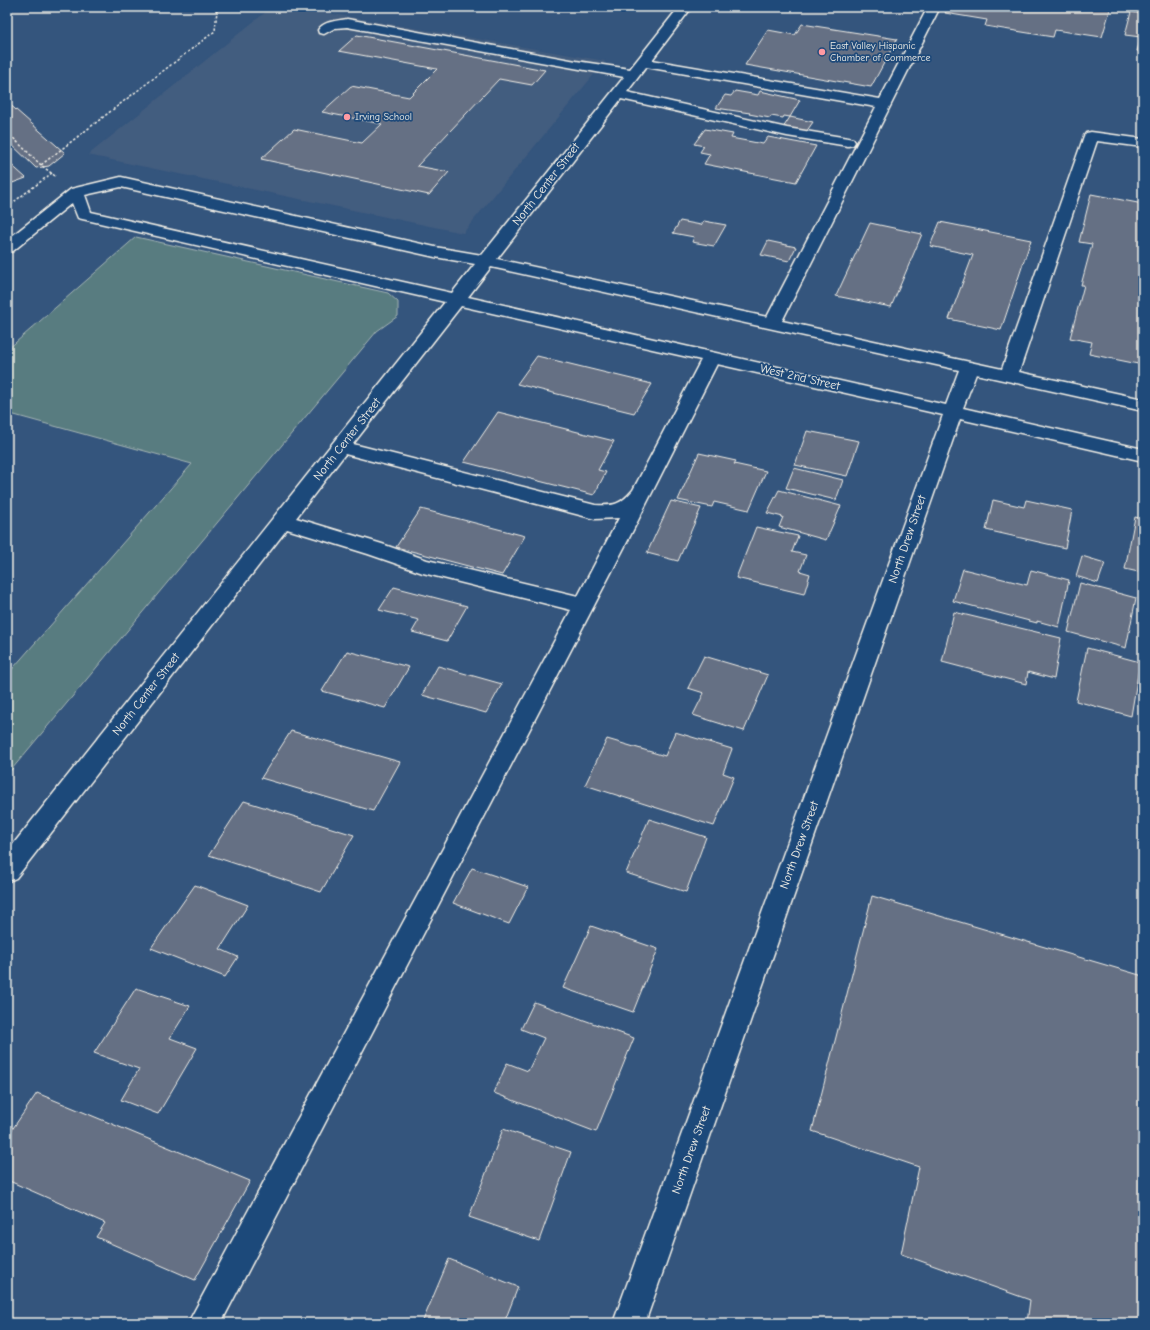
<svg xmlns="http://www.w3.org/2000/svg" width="1150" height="1330" font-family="'Comic Neue',sans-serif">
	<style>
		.built { fill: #435d7f }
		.green { fill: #587b80; stroke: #a6b6b4 }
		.building { fill: #656f84; stroke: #f4f1e8 }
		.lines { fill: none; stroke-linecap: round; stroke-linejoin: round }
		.minor-casing { stroke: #f4f1e8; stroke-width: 3 }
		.path { stroke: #f4f1e8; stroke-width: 1.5; stroke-dasharray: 2.5 2; stroke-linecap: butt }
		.minor { fill: #1f4a7a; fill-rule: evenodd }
		.poi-dot { fill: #ff9aa2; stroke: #1f4a7a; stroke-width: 1.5 }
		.labels { text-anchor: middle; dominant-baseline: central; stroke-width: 3.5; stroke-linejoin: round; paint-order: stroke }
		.far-poi-label { font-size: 10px; fill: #f4f1e8; stroke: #1f4a7a; text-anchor: start }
		.street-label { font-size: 12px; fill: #f4f1e8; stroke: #1f4a7a }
	</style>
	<rect width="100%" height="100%" fill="#34557d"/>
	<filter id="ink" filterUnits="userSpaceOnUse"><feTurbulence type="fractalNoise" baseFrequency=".025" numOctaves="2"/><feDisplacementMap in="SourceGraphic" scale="8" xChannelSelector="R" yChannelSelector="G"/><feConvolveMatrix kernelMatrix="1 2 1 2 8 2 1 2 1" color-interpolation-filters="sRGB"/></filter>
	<g filter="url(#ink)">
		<!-- built -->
		<polygon class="built" points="272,7 292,7 605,61 463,233 88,155"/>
		<!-- green -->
		<polygon class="green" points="136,237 388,293 398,302 398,316 377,331 7,775 7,675 192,464 7,413 7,350"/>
		<!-- building -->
		<g class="building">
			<polygon points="948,7 1111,7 1102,37 1055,30 1053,37 985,26 987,20 945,13"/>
			<polygon points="1131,12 1143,14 1143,52 1137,51 1141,37 1125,35"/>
			<polygon points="802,24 897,39 871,87 745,65 768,30 795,35"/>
			<polygon points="357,35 545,70 532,85 499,79 417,166 449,172 429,195 261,159 294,129 362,143 382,124 322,112 351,86 409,97 437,69 339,51"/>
			<polygon points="735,91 758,95 760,91 800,100 790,117 784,116 783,118 771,116 770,118 749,114 750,113 716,108 725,95 731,96"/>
			<polygon points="7,102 65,153 49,166 36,168 7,140"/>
			<polygon points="790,117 813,122 806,132 783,128"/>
			<polygon points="705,129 733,134 731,138 763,144 768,137 816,146 796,182 704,164 710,154 700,152 704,146 694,144"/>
			<polygon points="7,161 26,178 7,185"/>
			<polygon points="1091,194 1143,204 1143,365 1089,354 1092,342 1070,338 1084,285 1081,285 1092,244 1079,242"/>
			<polygon points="680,221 701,225 704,221 726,225 714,246 692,242 694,237 673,233"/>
			<polygon points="940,222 1031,240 1001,330 949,319 973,255 930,246"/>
			<polygon points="870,223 922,234 891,307 836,296"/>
			<polygon points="768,241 796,247 789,261 761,255"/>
			<polygon points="537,356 652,384 634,413 517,384"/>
			<polygon points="498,412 614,441 598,470 606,472 594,495 464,462"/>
			<polygon points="807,431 859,441 847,476 795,465"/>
			<polygon points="699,453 736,461 734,464 766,471 749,510 714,502 712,507 678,500"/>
			<polygon points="794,468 843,480 836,500 786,488"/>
			<polygon points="779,490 841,506 826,540 779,527 783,517 767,513"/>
			<polygon points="993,500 1024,507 1026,500 1072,510 1065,548 986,530"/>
			<polygon points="671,501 701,508 678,561 647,553"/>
			<polygon points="421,509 525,536 502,575 396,547"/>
			<polygon points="1135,517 1143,519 1143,573 1125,569"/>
			<polygon points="756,527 798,536 792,552 806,555 800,571 810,574 804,594 736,578"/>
			<polygon points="1082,556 1105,563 1098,583 1076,576"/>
			<polygon points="963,569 1027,585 1031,570 1069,580 1059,627 1037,621 1037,623 953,601"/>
			<polygon points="1080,583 1136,598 1126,648 1068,632"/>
			<polygon points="394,587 467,606 447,641 412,632 419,620 379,610"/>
			<polygon points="954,612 1061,638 1054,679 1028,672 1026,684 942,662"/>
			<polygon points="1087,648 1140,662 1131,716 1076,701"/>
			<polygon points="347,651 409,667 385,708 322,691"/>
			<polygon points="704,656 768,675 744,731 693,715 704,693 688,688"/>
			<polygon points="438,666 502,684 486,713 422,695"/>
			<polygon points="291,731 400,762 373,811 261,778"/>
			<polygon points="675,732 732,749 723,773 734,777 714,826 585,785 607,739 665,756"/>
			<polygon points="244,801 354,835 321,892 209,855"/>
			<polygon points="649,819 706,837 686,892 626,873"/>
			<polygon points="472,868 528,887 509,924 453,903"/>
			<polygon points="195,885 248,905 220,949 238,957 225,977 151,948"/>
			<polygon points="872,896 1143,976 1143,1323 1027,1323 1030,1300 901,1254 919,1167 812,1131"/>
			<polygon points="591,926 658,949 633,1012 563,988"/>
			<polygon points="136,988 190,1006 170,1038 197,1048 158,1114 121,1100 139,1069 94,1053"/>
			<polygon points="534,1002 634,1038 596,1132 494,1093 507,1063 528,1071 544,1038 521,1029"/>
			<polygon points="37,1093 250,1181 195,1280 96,1237 105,1223 7,1180 7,1137"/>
			<polygon points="503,1129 571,1152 539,1241 469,1217"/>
			<polygon points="449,1259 518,1287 504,1323 422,1323"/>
		</g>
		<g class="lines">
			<!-- minor casing -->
			<g class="minor-casing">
				<path id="minor" d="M679,7H692L652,60L880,99L928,7H940L782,321L1002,369L1084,136L1086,133L1091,132L1143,139V147L1097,141L1019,372L1143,399V411L976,374L963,408L1143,449V461L960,419L645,1323H613L943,415L717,364L626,544L221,1323H188L571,610L423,573L368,554L287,529L16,878L7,882V852L445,302L78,218L72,203L13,251L7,253V240L71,189L121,177L435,247L482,255L624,77L347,27L335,28L324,34L319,33L318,30C324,21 336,21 347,19L576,61L630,69ZM646,67L876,107L767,317L497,259L621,99L787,136L848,146L853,145L855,142L853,139L848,138L787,128L627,92ZM121,187L435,257L475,264L452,293L91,212L85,195ZM491,267L959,370L946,405L468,297ZM461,306L701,360L633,490C620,505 615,506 595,505L353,444ZM345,454L595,519L619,518L578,596L427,560L382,544L296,518Z"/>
			</g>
			<!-- path -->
			<g class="path">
				<polyline points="7,132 41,165"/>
				<polyline points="55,176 41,165 215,31 217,10 221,7"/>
				<polyline points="7,207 52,173"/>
			</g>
			<!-- minor -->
			<use href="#minor" class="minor"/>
		</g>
	</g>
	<!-- markers -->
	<g class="poi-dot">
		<circle cx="822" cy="52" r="4"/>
		<circle cx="347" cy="117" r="4"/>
	</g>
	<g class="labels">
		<!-- far-poi labels -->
		<g class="far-poi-label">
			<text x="830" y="46">East Valley Hispanic<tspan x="830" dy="12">Chamber of Commerce</tspan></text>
			<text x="355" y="117">Irving School</text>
		</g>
		<!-- street labels -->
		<g class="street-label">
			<text transform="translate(546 184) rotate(-52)">North Center Street</text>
			<text transform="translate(800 377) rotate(13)">West 2nd Street</text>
			<text transform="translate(347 439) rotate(-52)">North Center Street</text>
			<text transform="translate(907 539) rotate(-71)">North Drew Street</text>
			<text transform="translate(146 694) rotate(-52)">North Center Street</text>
			<text transform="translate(799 845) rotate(-70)">North Drew Street</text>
			<text transform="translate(691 1150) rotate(-70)">North Drew Street</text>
		</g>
	</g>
	<!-- margin -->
	<rect width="1150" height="1330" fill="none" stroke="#1f4a7a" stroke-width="24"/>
	<rect x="12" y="12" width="1126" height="1306" fill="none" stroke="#f4f1e8" stroke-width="1.5" filter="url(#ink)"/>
</svg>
